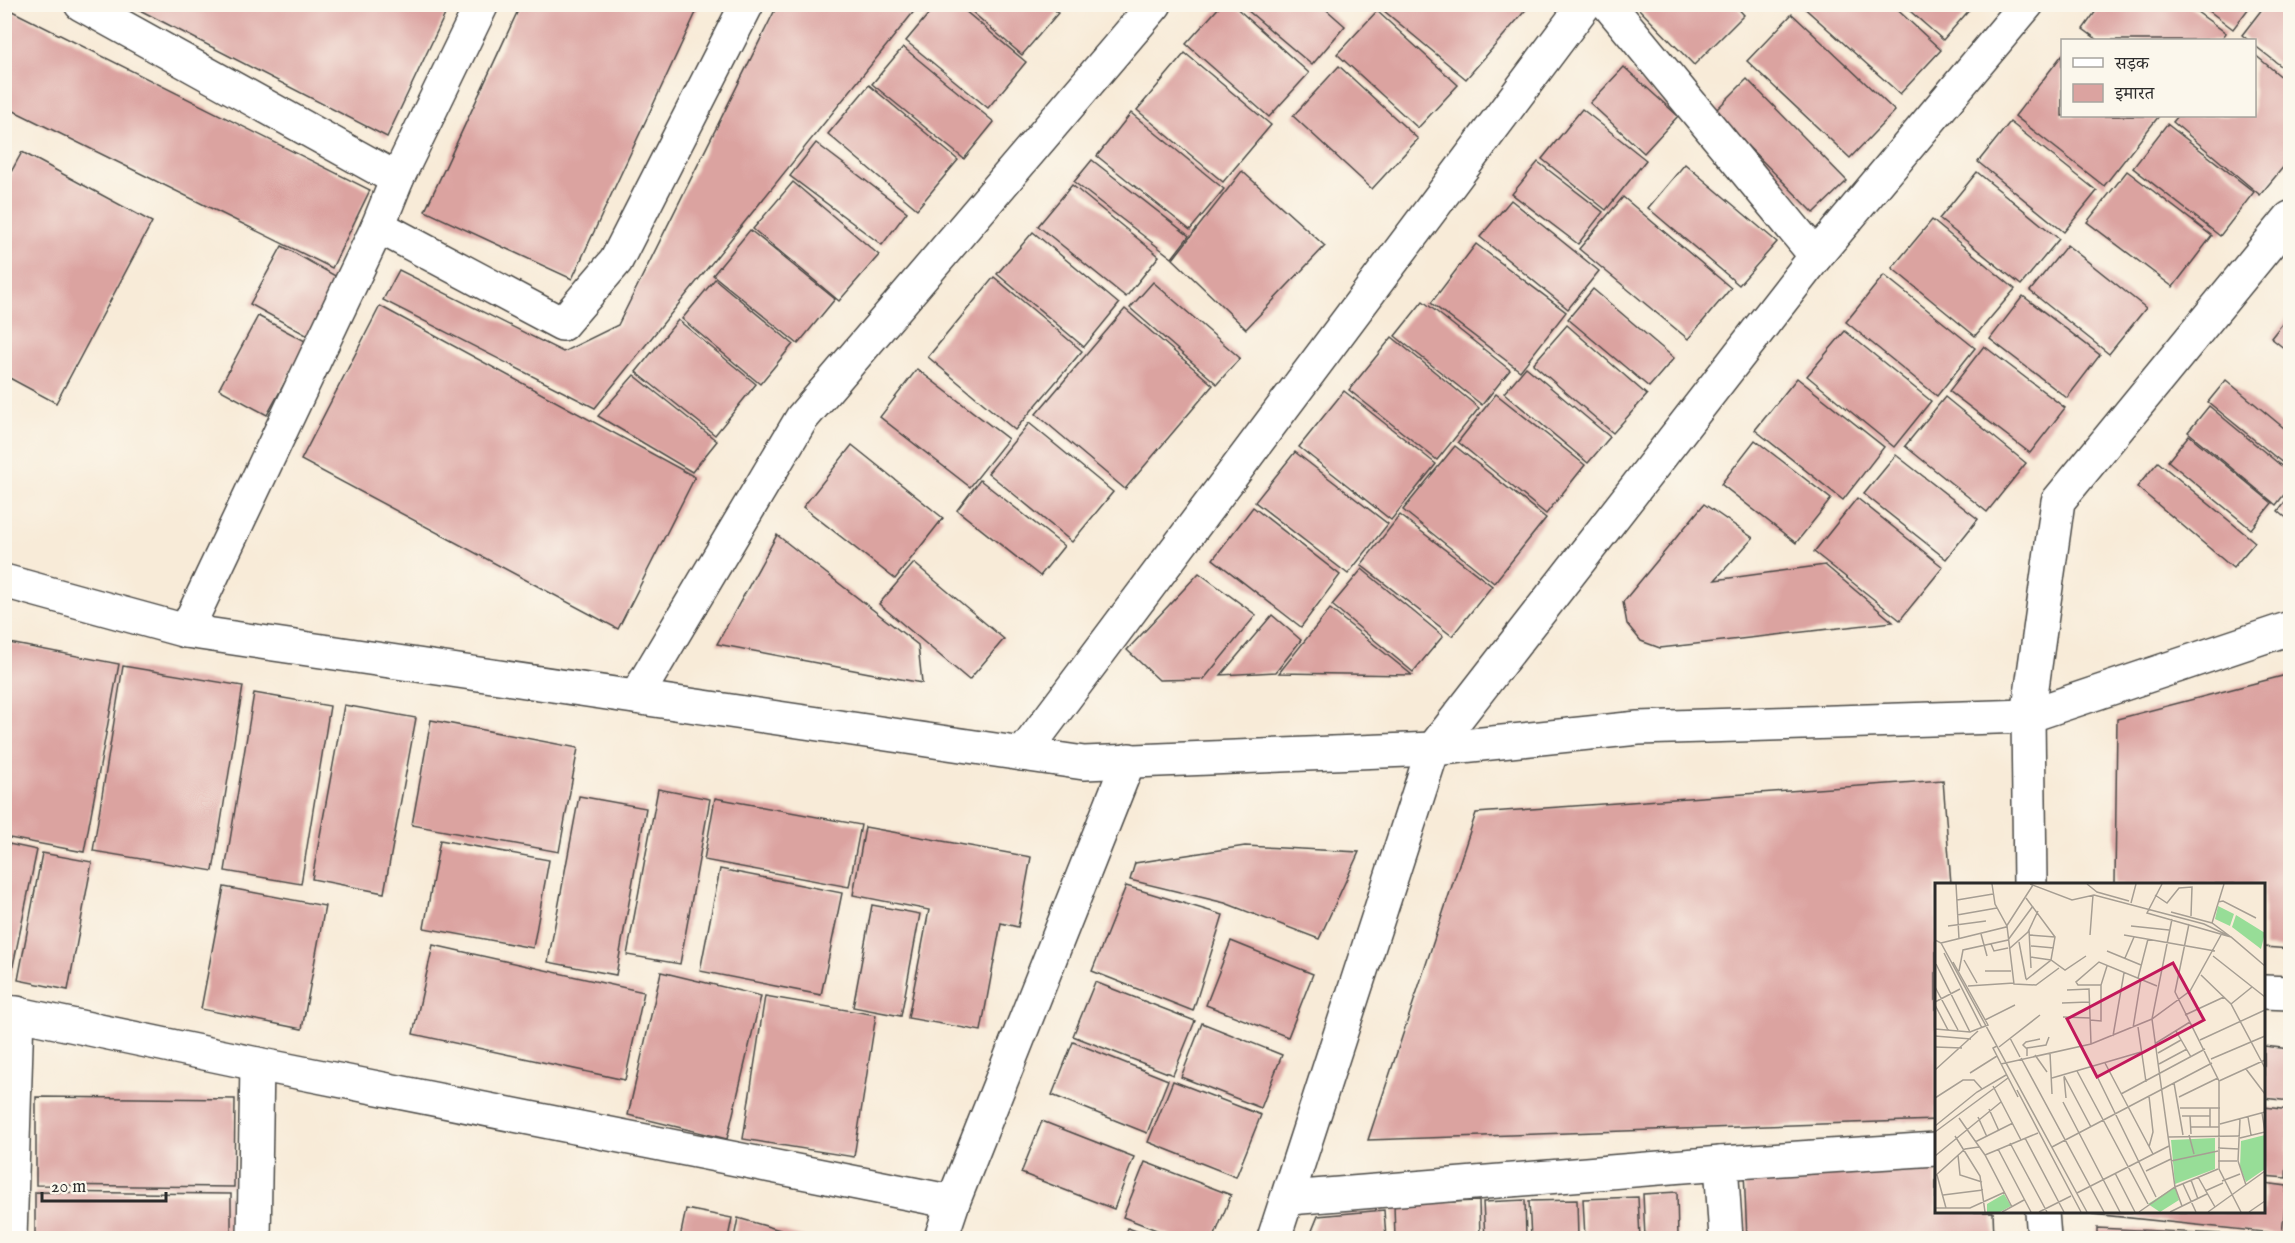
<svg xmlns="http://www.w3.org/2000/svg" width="2295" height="1243" font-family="'IM FELL English','Noto Serif Devanagari',serif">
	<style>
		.building { fill: #dba3a0 }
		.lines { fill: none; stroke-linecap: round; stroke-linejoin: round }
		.street-casing { stroke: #4a4845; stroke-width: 36 }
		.street { stroke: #fff; stroke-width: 33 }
		.inset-road { fill: none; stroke: #a69e93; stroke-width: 1.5 }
		.view { fill: #c2185b; fill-opacity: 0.15; stroke: #c2185b; stroke-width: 3 }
		.inset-edge { fill: none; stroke: #2b2b2b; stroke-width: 3 }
	</style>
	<rect width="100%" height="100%" fill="#fbf7ec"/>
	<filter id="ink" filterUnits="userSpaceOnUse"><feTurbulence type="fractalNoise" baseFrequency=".0167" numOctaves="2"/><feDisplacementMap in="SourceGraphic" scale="12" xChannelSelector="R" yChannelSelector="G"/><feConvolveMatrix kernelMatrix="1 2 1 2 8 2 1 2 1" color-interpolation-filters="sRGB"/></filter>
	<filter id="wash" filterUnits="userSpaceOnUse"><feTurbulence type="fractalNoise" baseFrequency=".008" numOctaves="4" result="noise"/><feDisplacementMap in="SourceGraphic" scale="24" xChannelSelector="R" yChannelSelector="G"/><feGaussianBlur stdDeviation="1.35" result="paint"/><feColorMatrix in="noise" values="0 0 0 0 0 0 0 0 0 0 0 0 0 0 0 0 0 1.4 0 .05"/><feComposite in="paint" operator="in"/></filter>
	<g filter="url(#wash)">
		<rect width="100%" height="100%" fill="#f8ebd8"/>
		<g id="blocks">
			<!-- building -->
			<g class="building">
				<polygon points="128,4 450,4 387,137"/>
				<polygon points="521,4 700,4 572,279 425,211"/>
				<polygon points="778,4 920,4 595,408 383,300 399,270 563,352 618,325"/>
				<polygon points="963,4 1049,4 1058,13 1022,55"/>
				<polygon points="1222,4 1232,4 1309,73 1269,117 1186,44"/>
				<polygon points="1240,4 1320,4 1345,26 1312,65"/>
				<polygon points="1634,4 1734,4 1744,15 1694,65"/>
				<polygon points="1800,4 1891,4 1941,50 1900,94"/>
				<polygon points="1902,4 1969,4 1972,7 1943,40"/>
				<polygon points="2101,4 2186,4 2226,33 2221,40 2098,40 2083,29"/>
				<polygon points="2200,4 2252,4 2233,29"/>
				<polygon points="2266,4 2290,4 2290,73 2254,45 2254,40 2248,40 2242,35"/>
				<polygon points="936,5 958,5 1026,62 988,108 906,41"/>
				<polygon points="1377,5 1530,5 1466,79"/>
				<polygon points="4,7 370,190 332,268 4,106"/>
				<polygon points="1377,11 1458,85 1418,128 1337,54"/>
				<polygon points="1792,14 1895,111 1850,158 1747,61"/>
				<polygon points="903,47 994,122 964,159 872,84"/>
				<polygon points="1185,53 1271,125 1223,182 1137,110"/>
				<polygon points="2254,54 2290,84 2290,159 2260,195 2173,122 2178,116 2254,116"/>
				<polygon points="2062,55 2062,116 2159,116 2104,186 2015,116"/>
				<polygon points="1339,66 1418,139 1372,189 1293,116"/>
				<polygon points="1624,67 1678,116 1644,153 1590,103"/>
				<polygon points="1747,79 1847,181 1814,213 1714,112"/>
				<polygon points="869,85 958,160 917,209 828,134"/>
				<polygon points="1582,109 1646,160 1606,210 1542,159"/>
				<polygon points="1131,113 1224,189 1190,230 1097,156"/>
				<polygon points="2010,122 2097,191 2064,232 1978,162"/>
				<polygon points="2167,124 2254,192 2220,236 2133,168"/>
				<polygon points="816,143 907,212 882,245 790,176"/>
				<polygon points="22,152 152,222 56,403 4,375 4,185"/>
				<polygon points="1092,160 1189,236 1172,258 1074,182"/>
				<polygon points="1538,162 1603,212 1578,244 1512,194"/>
				<polygon points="1685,164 1777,242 1739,285 1648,208"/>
				<polygon points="1242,171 1325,246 1246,329 1173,259"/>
				<polygon points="2127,171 2212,236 2173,287 2087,222"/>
				<polygon points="1977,172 2059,239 2021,285 1939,219"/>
				<polygon points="793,182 879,255 839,301 753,229"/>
				<polygon points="1072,185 1159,256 1126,297 1038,226"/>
				<polygon points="1623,197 1731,288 1688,339 1579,249"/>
				<polygon points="1511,200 1599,271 1568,309 1480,237"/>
				<polygon points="1932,220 2015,289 1975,336 1892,268"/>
				<polygon points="750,230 835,299 798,344 713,275"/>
				<polygon points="1033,232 1119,304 1084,347 997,274"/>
				<polygon points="1476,244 1566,312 1520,371 1431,303"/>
				<polygon points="2067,245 2146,308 2109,354 2030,291"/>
				<polygon points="282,246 339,278 308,336 250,304"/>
				<polygon points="1884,275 1975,348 1937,396 1846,322"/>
				<polygon points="994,277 1082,351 1015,430 928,357"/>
				<polygon points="715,279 793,344 760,384 682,319"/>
				<polygon points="1153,282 1240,358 1217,384 1130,308"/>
				<polygon points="1593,289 1674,358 1649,387 1568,319"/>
				<polygon points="2023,296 2100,355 2067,398 1990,339"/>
				<polygon points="1423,301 1510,370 1482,405 1395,336"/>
				<polygon points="380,306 695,477 618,629 301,460"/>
				<polygon points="1125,309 1213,385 1125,489 1036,414"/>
				<polygon points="2290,314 2290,353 2271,338"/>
				<polygon points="258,316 307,342 267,415 219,389"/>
				<polygon points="678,320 756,384 715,435 636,372"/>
				<polygon points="1567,325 1647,395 1613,433 1533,364"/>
				<polygon points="1845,331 1931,401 1894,447 1807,376"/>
				<polygon points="1392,337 1479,408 1437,460 1349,390"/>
				<polygon points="1984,346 2065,408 2030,453 1949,391"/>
				<polygon points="1526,367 1610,437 1588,463 1504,393"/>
				<polygon points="917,369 1008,439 970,487 880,417"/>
				<polygon points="634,375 717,441 692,472 598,416"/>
				<polygon points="1797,378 1884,447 1843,500 1755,430"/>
				<polygon points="2226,380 2290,433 2290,469 2208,402"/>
				<polygon points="1344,391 1436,464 1391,520 1299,447"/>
				<polygon points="1496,394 1585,465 1546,514 1458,442"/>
				<polygon points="1945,397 2026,463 1987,512 1905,446"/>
				<polygon points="2209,406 2290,473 2290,487 2276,505 2188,432"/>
				<polygon points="1029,423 1113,492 1072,542 988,473"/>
				<polygon points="2189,435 2272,503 2251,529 2168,461"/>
				<polygon points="1755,440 1831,499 1796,543 1721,484"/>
				<polygon points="852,445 943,518 895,579 803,507"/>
				<polygon points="1455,446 1546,518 1494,583 1403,510"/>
				<polygon points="1295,452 1388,524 1348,574 1255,502"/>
				<polygon points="1896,455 1978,519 1946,559 1864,494"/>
				<polygon points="2158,462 2255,542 2233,568 2137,487"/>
				<polygon points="980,480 1064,546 1040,576 957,510"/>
				<polygon points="2290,495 2290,521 2278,511"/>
				<polygon points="1857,498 1943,567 1900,620 1814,552"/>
				<polygon points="1704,504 1753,538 1715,580 1825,565 1893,622 1660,648 1641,641 1627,624 1623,602"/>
				<polygon points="1253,507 1340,575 1301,627 1213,559"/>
				<polygon points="1400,515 1492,586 1452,636 1361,565"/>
				<polygon points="777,535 918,645 922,683 717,644"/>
				<polygon points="914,563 1004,639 969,680 879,604"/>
				<polygon points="1362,569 1443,636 1413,672 1332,605"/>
				<polygon points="1199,573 1256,615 1204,679 1159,680 1127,650"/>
				<polygon points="1330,609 1412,675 1279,673"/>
				<polygon points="1272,615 1301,640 1276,672 1221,675"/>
				<polygon points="4,642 119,664 84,852 4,837"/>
				<polygon points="123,666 243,686 213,871 93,851"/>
				<polygon points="2290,674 2290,949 2264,947 2264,884 2115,884 2117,719"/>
				<polygon points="254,693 330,706 301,884 225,871"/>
				<polygon points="344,705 416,718 384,893 312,879"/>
				<polygon points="431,720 578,748 559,852 412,825"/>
				<polygon points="1943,780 1951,884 1936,884 1936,1120 1368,1140 1476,813"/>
				<polygon points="658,789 710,799 680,964 627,955"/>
				<polygon points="579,796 646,808 616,975 548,962"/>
				<polygon points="715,798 861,825 849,887 704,860"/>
				<polygon points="865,827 1031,857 1018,927 1001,923 981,1031 908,1018 929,910 853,895"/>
				<polygon points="440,840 549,860 533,948 424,928"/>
				<polygon points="4,843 37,850 9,985 4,984"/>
				<polygon points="1245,846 1359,852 1319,939 1225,903 1130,880 1135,863"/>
				<polygon points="42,853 92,862 68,990 18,980"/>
				<polygon points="720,869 842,893 821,995 700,971"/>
				<polygon points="1126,886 1223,915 1193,1011 1092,971"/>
				<polygon points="224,887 325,906 302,1029 201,1009"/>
				<polygon points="872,905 920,914 901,1016 853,1007"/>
				<polygon points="1231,941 1313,974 1288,1037 1206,1005"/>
				<polygon points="433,945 644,992 625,1080 413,1034"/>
				<polygon points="661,972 761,996 727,1139 628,1115"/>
				<polygon points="1095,982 1195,1021 1173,1075 1073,1036"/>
				<polygon points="765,996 876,1015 854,1157 743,1139"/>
				<polygon points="1202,1023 1282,1055 1261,1108 1181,1077"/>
				<polygon points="1073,1042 1168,1080 1147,1133 1052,1095"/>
				<polygon points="2264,1046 2290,1049 2290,1101 2264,1098"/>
				<polygon points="1173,1081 1261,1115 1236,1177 1148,1142"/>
				<polygon points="36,1097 235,1099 234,1187 36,1185"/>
				<polygon points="2264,1107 2290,1110 2286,1178 2264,1176"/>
				<polygon points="1042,1121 1134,1157 1114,1209 1021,1173"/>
				<polygon points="1145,1162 1231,1195 1214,1238 1177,1238 1123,1217"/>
				<polygon points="1936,1165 1936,1212 1993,1212 1994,1238 1747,1238 1744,1172"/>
				<polygon points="2264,1183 2287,1186 2282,1234 2093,1214 2094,1212 2264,1212"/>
				<polygon points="35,1192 231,1194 231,1238 35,1238"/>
				<polygon points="1677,1192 1678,1238 1645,1238 1643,1194"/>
				<polygon points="1638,1197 1640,1238 1585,1238 1583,1199"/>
				<polygon points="1525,1200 1526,1238 1485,1238 1483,1202"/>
				<polygon points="1577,1200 1578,1238 1531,1238 1529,1201"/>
				<polygon points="1479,1201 1480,1238 1395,1238 1394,1204"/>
				<polygon points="686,1209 732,1218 728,1238 680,1238"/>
				<polygon points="1384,1210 1386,1238 1309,1238 1318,1216"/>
				<polygon points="2289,1215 2290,1238 2097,1238 2097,1228 2287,1237"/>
				<polygon points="738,1218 808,1238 734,1238"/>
				<polygon points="1128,1228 1155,1238 1124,1238"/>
			</g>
		</g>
	</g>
	<g filter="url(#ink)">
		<use href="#blocks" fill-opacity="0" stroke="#4a4845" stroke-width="1.5"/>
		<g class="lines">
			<!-- street casing -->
			<g class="street-casing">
				<g id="street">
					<polyline points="81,4 397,179"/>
					<polyline points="1608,4 1816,256"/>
					<polyline points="378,226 562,324 616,261 747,4"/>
					<polyline points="4,581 186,631 1084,763 1433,749 1638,728 2028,716 2290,628"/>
					<polyline points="186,631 378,226 397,179 482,4"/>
					<polyline points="636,697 802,418 1155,4"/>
					<polyline points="1023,754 1585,4"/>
					<polyline points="2030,884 2028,716 2058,501 2290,218"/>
					<polyline points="2264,992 2290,993"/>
					<polyline points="4,1011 257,1064 953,1202"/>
					<polyline points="1721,1163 1726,1238"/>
					<polyline points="1289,1198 1721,1163 1936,1149"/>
					<polyline points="2042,1212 2044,1238"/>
					<polyline points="10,1238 17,1013"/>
					<polyline points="254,1238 257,1064"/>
					<polyline points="941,1238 953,1202 1129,760"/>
					<polyline points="1274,1238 1433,749 1816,256 2027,4"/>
				</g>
			</g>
			<!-- street -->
			<use href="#street" class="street"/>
		</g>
	</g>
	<!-- overview -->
	<g transform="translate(1935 883)">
		<rect width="330" height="330" fill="#f8ebd8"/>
		<path d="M283,23L299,31L295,43L280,36ZM301,32L330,50L326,66L297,44ZM330,252V286L311,299L305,284L306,258ZM280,255V286L240,301L236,257ZM240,304L244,317L225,329L213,321ZM69,311L76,323L65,329H52V321Z" fill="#97dd97"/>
		<path class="inset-road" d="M21,1L24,56M57,1L60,21L72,43L79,101L101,102L124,85M95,1L137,17L159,12L269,41L296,54L330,83M152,1L162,9L194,18M227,1L212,30L296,54L277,40L236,29M220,12L232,20L244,5L257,4L256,33M91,15L120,54L116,77L91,97M22,17L58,11M283,19L288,18L321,35M196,20L201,1M22,32L62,25M237,36L217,136L240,304L247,323M277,40L289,1M254,41L240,109L284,198V286L306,329M13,43L51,38M196,43L234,47M94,47L96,85M46,51L52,73M95,52L120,54M155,52L158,12M189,52L280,68M0,57L6,60L152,329M84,59L91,96M6,60L71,44L98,2M56,61L59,68L73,65M96,63L119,65M74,66L93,49L103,28M172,68L206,82M9,70L47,145M278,73L330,114M96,74L116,77L130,87L151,73M190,75L199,54M29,77L42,100M1,81L35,149M24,88L28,67L73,57L98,23M50,88H76M266,92L296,121L330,185M203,95L213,56M166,102H143L141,99L164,79L222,103M33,103L79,100M0,104L23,147M132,107L154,106L156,161M0,119L25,106M127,120L154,119M296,121L317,104M0,122L13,147M250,132L289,114M128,134L155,135M50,137L80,122M155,137L166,138V102L172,83M203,144L211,199M198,145L206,96M0,146L35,149L53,142L18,79M241,148L256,174M0,153L36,156M178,153L189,90M75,155L85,174M265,157L330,127M221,160L255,139M62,163L58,165L83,214M0,164L27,165M64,164L105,132M92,166L88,162L91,159L105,156M115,170L117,211M223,170L246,157M100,172L112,189M92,173V165L111,162L114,154M86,175L169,329M276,176L330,153M170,180L218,271M66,181L156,161L217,136L255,108L286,52M224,181L252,166M157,183L221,314M311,186L330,211M0,187L43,148M142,188L213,321M35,190L62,173M129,193L156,244M129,194L131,215M117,195L206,169M284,198L330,177M239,200L248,252M58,203L86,257M82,207L146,329M186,211L270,166M214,213L218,249L214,264M244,214L283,195M0,215L28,197H39L47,206M128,219L185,329M245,225H285M54,226L64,248M247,233H275M255,233L256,251M43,234L52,254M313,234L316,252M24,235L50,272L77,324M305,236L303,278L311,302M285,241L330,229M0,243L42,209L71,192M256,244H284M275,244V225M0,249L73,195M254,252L259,271M20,253L45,293L50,329M233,254L305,253M90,255L129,329M305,255L330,249L327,230M40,259L78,240M75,260L112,329M117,264L277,180M283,265L304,266M63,266L96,329M23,272L25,292L47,299M50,272L103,250M0,273L66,219M236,278L283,268M283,278H302M211,288L236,276M180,290L200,329M2,292L11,325M0,293L30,266L44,264M263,294L280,324M256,297L263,316M287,298L305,291M248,301L261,329M270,308L288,300M142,310L234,263M8,312L48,307M0,325H35L70,309M67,329L89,317M104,329L136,313M204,329L240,304L283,286M235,329L272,311M273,329L330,288M314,329L330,318"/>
		<path class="view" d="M238,80L269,137L162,194L132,136Z"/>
		<rect width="330" height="330" class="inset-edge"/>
	</g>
	<!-- margin -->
	<rect width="2295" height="1243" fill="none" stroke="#fbf7ec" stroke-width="24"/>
	<!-- legend -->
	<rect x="2061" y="39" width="195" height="78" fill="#fbf7ec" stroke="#a8a59f" stroke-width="1.5"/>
	<rect x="2073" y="58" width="30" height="9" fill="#ffffff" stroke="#a8a59f" stroke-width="1.5"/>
	<text x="2115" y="69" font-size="18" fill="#2b2b2b">सड़क</text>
	<rect x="2073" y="84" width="30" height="18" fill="#dba3a0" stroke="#a8a59f" stroke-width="1.5"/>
	<text x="2115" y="99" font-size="18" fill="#2b2b2b">इमारत</text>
	<!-- scale -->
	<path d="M42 1192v9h124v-9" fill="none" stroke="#2b2b2b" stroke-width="3"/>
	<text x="51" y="1192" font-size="18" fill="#2b2b2b" stroke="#fbf7ec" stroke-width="4.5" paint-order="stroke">20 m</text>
</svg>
